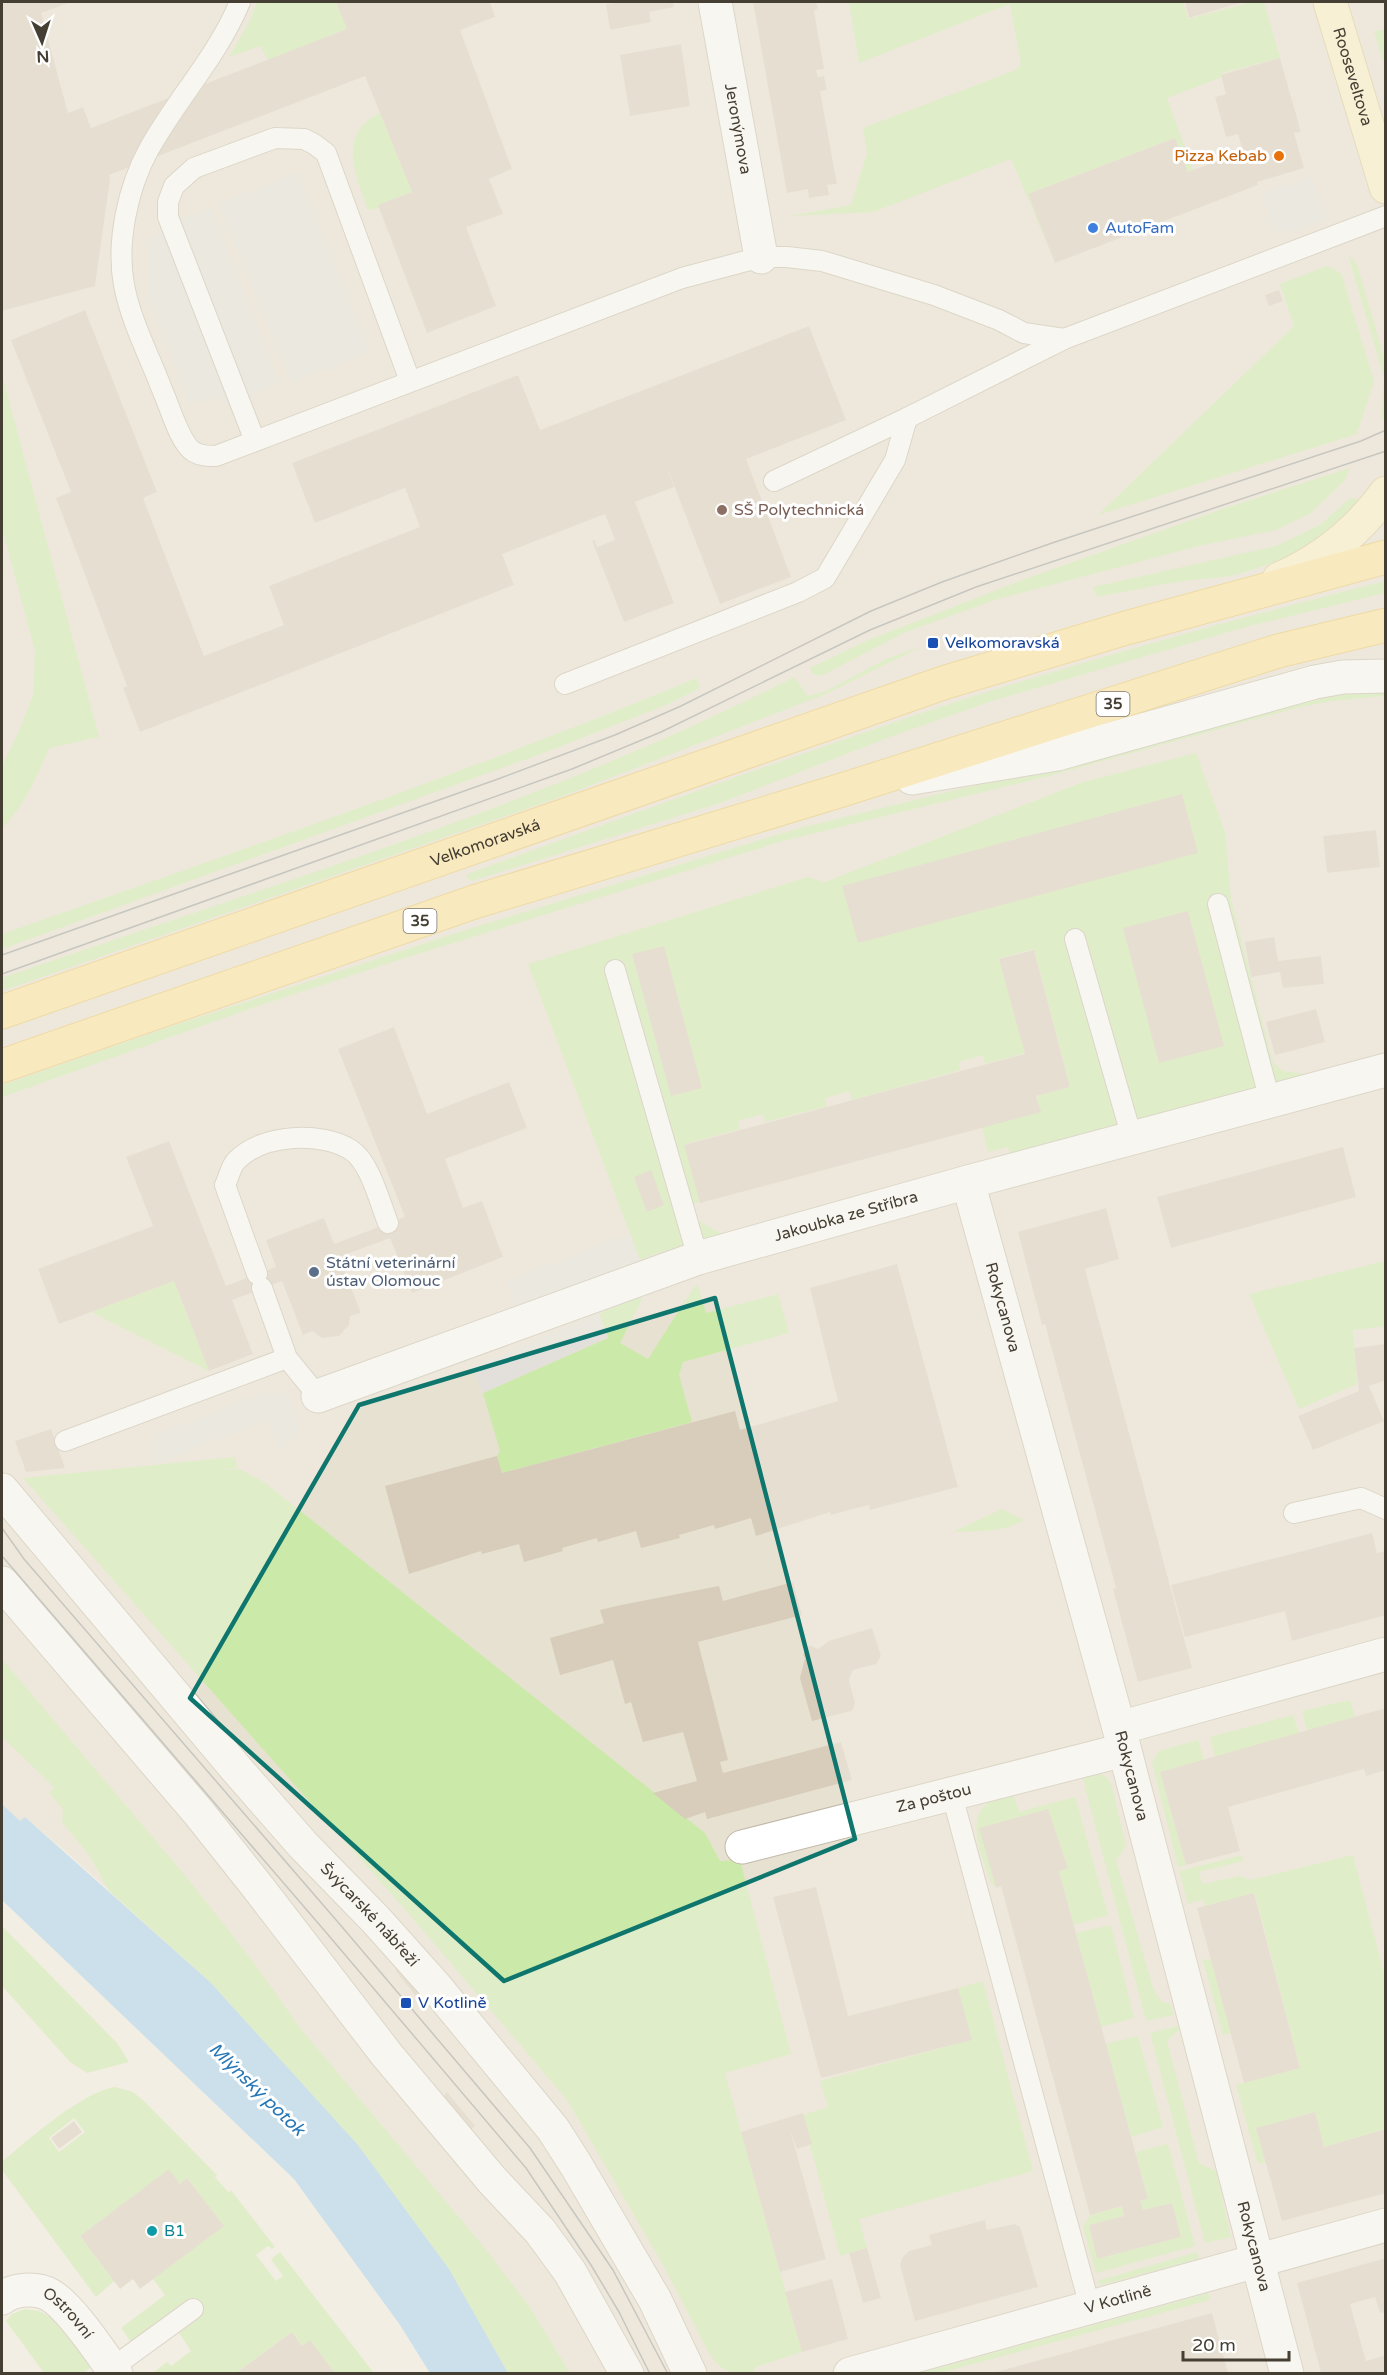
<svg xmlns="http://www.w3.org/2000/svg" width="1387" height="2375" font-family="'Varela Round',sans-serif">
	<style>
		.residential { fill: #e7e1d1 }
		.green { fill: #cbeaa9; fill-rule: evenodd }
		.parking { fill: #e3e0dc }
		.water { fill: #9bcef4 }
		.building { fill: #d8cdbb }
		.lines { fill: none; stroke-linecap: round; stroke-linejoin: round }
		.service-casing { stroke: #c1b9a8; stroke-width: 22 }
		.minor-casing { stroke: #c1b9a8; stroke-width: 35 }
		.tertiary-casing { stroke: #c1b9a8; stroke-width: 35 }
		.secondary-casing { stroke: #d5c490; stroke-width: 35 }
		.primary-casing { stroke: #eac25a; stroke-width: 35 }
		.service { stroke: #fff; stroke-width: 20 }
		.minor { stroke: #fff; stroke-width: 33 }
		.tertiary { stroke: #fff; stroke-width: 33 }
		.secondary { stroke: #fff1c1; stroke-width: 33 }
		.primary { stroke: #ffe290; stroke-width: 33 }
		.tram { stroke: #949494; stroke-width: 1.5 }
		.marked { fill: none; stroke: #0f766e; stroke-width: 4.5; stroke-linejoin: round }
		.food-dot { fill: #e8710a; stroke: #fff; stroke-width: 2 }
		.shop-dot { fill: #3f7fe0; stroke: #fff; stroke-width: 2 }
		.education-dot { fill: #8d6e63; stroke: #fff; stroke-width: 2 }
		.transit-dot { fill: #1a4fb4; stroke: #fff; stroke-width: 2 }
		.service-dot { fill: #5c6f8a; stroke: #fff; stroke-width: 2 }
		.culture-dot { fill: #0f9aa8; stroke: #fff; stroke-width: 2 }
		.labels { text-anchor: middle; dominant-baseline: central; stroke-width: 6; stroke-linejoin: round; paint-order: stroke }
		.shield { fill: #fff; stroke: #7d7870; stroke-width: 1.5 }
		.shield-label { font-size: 15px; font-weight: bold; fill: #453e33 }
		.street-label { font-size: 16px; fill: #453e33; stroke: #fff }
		.food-label { font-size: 16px; fill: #c56008; stroke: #fff; text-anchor: end }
		.shop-label { font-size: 16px; fill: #366cbe; stroke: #fff; text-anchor: start }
		.education-label { font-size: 16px; fill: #785e54; stroke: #fff; text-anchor: start }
		.transit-label { font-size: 16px; fill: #164399; stroke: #fff; text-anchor: start }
		.service-label { font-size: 16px; fill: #4e5e75; stroke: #fff; text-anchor: start }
		.culture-label { font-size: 16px; fill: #0d838f; stroke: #fff; text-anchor: start }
		.water-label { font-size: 18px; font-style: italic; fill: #2777b6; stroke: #fff }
	</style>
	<rect width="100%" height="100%" fill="#f3eee3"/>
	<!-- residential -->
	<polygon class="residential" points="2,2 1385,2 1385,2373 508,2373 449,2269 358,2145 210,1982 70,1855 25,1817 20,1822 2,1804"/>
	<!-- green -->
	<g class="green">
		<polygon points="257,2 336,2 347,29 268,60 260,46 229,57 250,20"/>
		<polygon points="849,2 1183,2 1188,19 1252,2 1264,2 1280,58 1222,73 1222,77 1167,98 1193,170 1188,172 1175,138 1028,194 1055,263 1011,159 873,212 791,216 851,205 867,153 863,128 1013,71 1021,65 1010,4 859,63"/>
		<polygon points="1385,29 1386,29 1385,68 1374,32"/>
		<path d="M380,113L412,192L379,205V208L368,210C356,175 336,133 380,113Z"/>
		<polygon points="1348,254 1357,264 1385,361 1385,418 1381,420 1384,378"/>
		<polygon points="1327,266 1341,273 1374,381 1357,434 1098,515 1294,326 1280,284"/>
		<path d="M2,375L99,737L49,748C36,779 25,804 2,829V766L19,731L33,695L35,651L2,528Z"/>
		<polygon points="1350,468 1345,480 1311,513 1276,530 1199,546 998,599 906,632 825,674 818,676 812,673 810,668 868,640 1025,579 1228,507"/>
		<path d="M1350,498L1363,501C1331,537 1288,560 1242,573C1222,579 1199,578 1178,582C1151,586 1124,592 1097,597L1093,587L1276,546L1320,525Z"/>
		<path d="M1385,581V593L1253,625L992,701L890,737L720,803L472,881L466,877L467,874C611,822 756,769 901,720C1060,667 1223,622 1385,581Z"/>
		<path d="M921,647L826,694L566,795L2,991V978C268,885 542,806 794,677L808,696L826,691L886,659Z"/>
		<path d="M697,678L700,688L666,705L546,752L2,949V934C234,853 468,772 697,678Z"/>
		<polygon points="1385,688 1385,696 1332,701 1296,708 1045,777 783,841 405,958 258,1006 2,1097 2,1085 175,1025 459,932 796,829 1046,768 1313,696"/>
		<polygon points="1196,753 1225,832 1231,899 1273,1063 1283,1071 1311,1075 1011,1157 1008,1147 988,1152 982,1127 1040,1111 1037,1096 1070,1086 1034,949 1000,958 1025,1053 985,1064 983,1055 959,1062 960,1070 852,1100 849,1091 825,1098 827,1106 765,1122 763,1114 738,1121 740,1129 685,1144 700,1202 688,1205 695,1219 724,1235 655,1254 640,1260 528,964 808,877 825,882 1083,782"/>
		<polygon points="1385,1261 1385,1326 1353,1330 1357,1384 1299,1409 1249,1294"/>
		<polygon points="174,1281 209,1371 91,1312"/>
		<polygon points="698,1285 706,1313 778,1294 789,1333 683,1362 679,1375 692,1422 502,1473 497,1456 500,1451 483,1393 608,1338 599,1314 641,1295 642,1299 620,1343 648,1359 694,1287"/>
		<path d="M235,1457L237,1468L215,1471L239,1469L264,1482L705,1833L720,1861L740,1860L791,2054L725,2073L802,2352L756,2367L753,2372C732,2375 722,2372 710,2355L663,2265L567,2100L409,1914L23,1478Z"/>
		<path d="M1002,1509L1024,1520C1004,1533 977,1531 953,1532Z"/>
		<polygon points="2,1659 189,1880 254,1963 301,2029 484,2247 529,2306 570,2373 508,2373 449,2269 358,2145 210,1982 109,1891 89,1855 62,1822 63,1809 49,1793 54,1787 3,1738 2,1739"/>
		<polygon points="1350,1700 1355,1717 1307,1731 1302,1711"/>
		<polygon points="1293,1715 1299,1733 1215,1757 1210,1737"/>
		<polygon points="1198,1740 1204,1760 1160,1772 1186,1865 1178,1867 1152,1762 1159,1751"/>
		<polygon points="1094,1773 1105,1776 1111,1783 1126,1846 1116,1860 1154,1991 1162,2002 1170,2003 1174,2015 1146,2021 1082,1775"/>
		<path d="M1013,1793L1019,1812L1075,1797L1108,1915L1074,1925L1059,1871L1068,1868L1048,1809L980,1828L996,1888L991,1883C984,1859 962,1818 991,1801C998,1797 1006,1796 1013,1793Z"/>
		<polygon points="1242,1855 1243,1861 1199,1872 1202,1884 1240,1876 1250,1880 1353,1855 1385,1977 1385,2129 1324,2147 1314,2112 1256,2128 1266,2162 1258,2164 1236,2085 1300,2068 1255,1893 1205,1906 1203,1899 1188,1904 1179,1871"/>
		<polygon points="1111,1925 1134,2018 1101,2027 1076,1933"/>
		<polygon points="2,1926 117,2043 129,2062 87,2073 70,2062 2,1986"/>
		<polygon points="1211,1959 1231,2033 1223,2035 1203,1960"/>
		<polygon points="983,1981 1033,2171 859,2219 867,2248 840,2256 802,2115 828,2107 820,2081 971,2040 958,1988"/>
		<polygon points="1178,2026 1179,2030 1167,2041 1199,2163 1216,2171 1231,2237 1205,2243 1150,2033"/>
		<polygon points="1138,2036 1163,2127 1131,2137 1106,2044"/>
		<path d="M115,2087L133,2092L145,2102L217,2175L215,2177L229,2193L231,2190L275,2247L272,2249L268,2246L256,2255L276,2281L283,2276L271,2259L280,2252L374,2373H335L310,2341L302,2346L292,2332L236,2373H156L154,2372L167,2362L171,2366L191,2351L179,2333L199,2318L187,2301L131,2342L121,2328L165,2295L153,2279L223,2225L187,2178L180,2184L169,2170L80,2236L114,2281L96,2297L2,2170V2162C27,2140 84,2091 115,2087ZM74,2118L85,2132L59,2152L49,2138Z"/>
		<polygon points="1168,2144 1195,2246 1096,2273 1083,2227 1090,2215 1122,2206 1124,2216 1089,2226 1097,2259 1181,2237 1172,2203 1143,2210 1140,2201 1148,2199 1136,2152"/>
		<polygon points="1197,2252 1199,2259 1105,2284 1102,2285 1097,2281"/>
		<polygon points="1208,2293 1210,2300 940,2373 920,2373"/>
		<polygon points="25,2309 40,2311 54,2320 92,2367 83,2373 44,2373 6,2321 12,2314"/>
	</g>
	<!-- parking -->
	<g class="parking">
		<polygon points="297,172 370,351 292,383 219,204"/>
		<polygon points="1312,177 1325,220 1274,235 1262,193"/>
		<polygon points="210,209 279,384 256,394 224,404 220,396 190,403 147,293 147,247 154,237 179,219"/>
		<polygon points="630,1234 640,1261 516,1307 506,1281"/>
		<polygon points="599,1314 608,1337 483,1393 472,1367"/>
		<polygon points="275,1392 288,1396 300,1430 280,1451 269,1418 151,1466 155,1435 262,1394"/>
	</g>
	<!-- water -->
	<polygon class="water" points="2,1804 20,1821 25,1817 210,1982 358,2145 449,2269 508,2373 430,2373 400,2325 294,2179 2,1900"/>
	<!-- building -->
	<g class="building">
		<polygon points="2,2 71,2 41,13 68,113 83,107 91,128 347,29 336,2 490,2 495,17 460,30 512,169 489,179 503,214 466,227 496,306 427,333 378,205 412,192 365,76 109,175 110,179 95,286 2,311"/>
		<polygon points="614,2 673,2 674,7 649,12 651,22 610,30 606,4 614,3"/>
		<polygon points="753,2 816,2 818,8 814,11 824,69 816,70 818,77 824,76 827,90 820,91 837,184 827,185 829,195 809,198 808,189 787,193"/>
		<polygon points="1185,2 1243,2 1189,18"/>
		<polygon points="681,44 690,106 630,116 620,55"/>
		<polygon points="1280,58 1301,132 1294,133 1304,168 1257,182 1258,185 1055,263 1028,194 1175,138 1188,172 1243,151 1238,134 1226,137 1215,97 1226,94 1221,75"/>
		<polygon points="1279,290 1283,301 1269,306 1265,295"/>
		<polygon points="85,310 157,492 143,498 204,656 284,625 269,586 420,527 405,488 315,523 292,463 518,375 540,430 809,326 846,420 746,459 791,577 720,604 665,462 674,487 635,502 674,603 624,622 592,541 595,540 597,547 615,540 605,514 502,554 514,585 140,732 123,688 127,686 56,498 71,492 11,340"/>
		<polygon points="1182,794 1198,853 858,943 842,886"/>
		<polygon points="1376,830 1380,867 1327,873 1323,836"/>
		<polygon points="1188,911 1224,1046 1159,1063 1123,928"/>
		<polygon points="1274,937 1278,961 1321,956 1324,984 1283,988 1280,972 1251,977 1245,942"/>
		<polygon points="664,946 702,1088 671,1096 632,954"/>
		<polygon points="1034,950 1070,1087 1036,1096 1041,1112 700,1203 684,1145 1025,1054 999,959"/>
		<polygon points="1316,1009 1325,1042 1275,1055 1266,1022"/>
		<polygon points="394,1027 427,1114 509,1082 527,1128 445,1159 463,1208 482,1201 503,1257 412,1293 390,1238 339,1257 361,1313 350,1316 349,1325 339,1336 322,1338 312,1331 303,1335 282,1281 232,1300 253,1354 209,1371 174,1281 59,1324 38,1269 153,1226 126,1157 169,1141 226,1286 276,1267 266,1240 324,1218 334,1244 405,1217 338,1049"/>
		<polygon points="1343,1147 1356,1197 1171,1248 1157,1197"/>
		<polygon points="651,1170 664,1205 647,1212 634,1177"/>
		<polygon points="1106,1208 1119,1259 1085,1269 1192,1668 1138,1682 1113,1589 1116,1588 1045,1324 1042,1325 1018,1232"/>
		<polygon points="897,1264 958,1487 870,1510 869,1505 831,1515 830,1512 756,1536 751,1518 715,1529 714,1525 679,1535 680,1538 641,1548 636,1531 598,1542 597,1538 562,1548 563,1551 524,1562 519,1544 482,1554 481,1551 409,1574 385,1486 497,1456 502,1473 735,1411 740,1430 838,1401 810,1288"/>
		<polygon points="1386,1344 1386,1380 1369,1386 1384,1421 1313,1450 1298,1416 1359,1391 1354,1348"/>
		<polygon points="51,1429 65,1468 26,1472 15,1441"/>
		<polygon points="1372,1533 1377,1553 1386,1551 1386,1615 1292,1641 1285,1611 1185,1637 1171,1585"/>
		<polygon points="793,1582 802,1615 698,1642 728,1760 720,1762 723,1773 841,1742 852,1780 707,1819 705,1812 685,1819 653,1793 697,1781 683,1732 643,1742 631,1702 625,1704 613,1660 560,1675 550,1638 604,1623 600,1610 621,1605 719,1586 723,1601"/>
		<polygon points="872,1628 881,1656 876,1664 853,1670 849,1680 855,1703 853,1709 851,1711 812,1721 800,1678 805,1658 803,1655 808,1646 812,1646 818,1649 829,1641"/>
		<polygon points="1386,1708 1386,1770 1366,1776 1364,1769 1228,1807 1240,1851 1186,1865 1160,1772"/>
		<polygon points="1048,1809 1068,1868 1059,1871 1148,2199 1140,2201 1143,2210 1172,2203 1181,2237 1097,2259 1089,2225 1124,2216 1122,2206 1090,2215 1001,1886 996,1888 979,1828"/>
		<polygon points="816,1887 848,2016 958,1988 972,2040 821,2078 773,1897"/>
		<polygon points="1254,1893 1300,2068 1244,2083 1197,1908"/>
		<polygon points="401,1966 428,1999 422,2004 395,1970"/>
		<polygon points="447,2092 475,2126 469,2131 442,2098"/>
		<polygon points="1315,2112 1324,2147 1386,2129 1386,2193 1282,2221 1256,2128"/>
		<polygon points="803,2113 812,2144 797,2149 790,2130 826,2259 780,2272 741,2132"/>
		<polygon points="74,2121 82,2132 59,2149 51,2138"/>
		<polygon points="169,2169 180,2184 187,2178 224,2226 140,2289 133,2279 120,2289 80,2236"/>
		<polygon points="985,2220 987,2230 1015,2224 1020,2227 1038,2287 915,2321 900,2265 902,2258 909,2251 932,2245 929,2235"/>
		<polygon points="867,2248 881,2298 863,2303 849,2253"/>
		<polygon points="1386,2258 1386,2312 1380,2313 1375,2297 1350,2304 1366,2361 1386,2355 1386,2373 1321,2373 1297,2283"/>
		<polygon points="832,2279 848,2339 802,2352 785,2292"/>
		<polygon points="1212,2313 1228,2373 992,2373"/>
		<polygon points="292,2332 302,2346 310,2340 335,2373 236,2373"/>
	</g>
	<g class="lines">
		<!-- service casing -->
		<g class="service-casing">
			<g id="service">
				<path d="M240,2C217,57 178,97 149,149C128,187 116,242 124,285C131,322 150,357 163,392C170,407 180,444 194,452C201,456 209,456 216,456L682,278L761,257H787L822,261L934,295L999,320L1024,333L1064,339"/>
				<polyline points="255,441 168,217 168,202 174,186 194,168 275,138 304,139 314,144 326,153 410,381"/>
				<polyline points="774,481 907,418 1064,339 1386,216"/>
				<polyline points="565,684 798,592 825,578 895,460 907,418"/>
				<polyline points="1218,904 1270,1101"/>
				<polyline points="1075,939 1132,1138"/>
				<polyline points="615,970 698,1258"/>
				<path d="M257,1274L225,1185C229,1177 231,1165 237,1160C263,1134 321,1131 351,1150C370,1162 380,1203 388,1223"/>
				<polyline points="262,1288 287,1358 318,1396"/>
				<polyline points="65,1441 287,1358"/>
				<polyline points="1294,1513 1361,1498 1386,1509"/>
				<polyline points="952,1795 1090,2307"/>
				<polyline points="112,2368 193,2309"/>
			</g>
		</g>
		<!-- minor casing -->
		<g class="minor-casing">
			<g id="minor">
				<path id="s1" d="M715,2L761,257"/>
				<path id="s2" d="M968,1182L1119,1728L1287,2374"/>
				<path id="s3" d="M318,1396L698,1258L968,1182L1386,1070"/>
				<path id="s4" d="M2,1490L239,1772L303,1845L376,1920L435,1986L553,2129L576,2165L655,2300L690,2374"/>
				<polyline points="2,1583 199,1813 257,1886 387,2055 492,2180 540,2231 570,2272 627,2374"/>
				<polyline points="1119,1728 1386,1654"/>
				<path id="s5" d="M742,1847L1124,1750"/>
				<path id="s6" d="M2,2298C14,2289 36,2287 50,2295C71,2307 101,2353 116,2374"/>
				<path id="s7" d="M850,2374L1386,2225"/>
			</g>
		</g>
		<!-- tertiary casing -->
		<g class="tertiary-casing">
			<polyline id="tertiary" points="912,778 1057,754 1315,682 1343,677 1386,676"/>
		</g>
		<!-- secondary casing -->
		<g class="secondary-casing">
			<g id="secondary">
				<path id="s8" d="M1330,2L1386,187"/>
				<path d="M1279,579C1323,560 1358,531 1386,493"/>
			</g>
		</g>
		<!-- primary casing -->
		<g class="primary-casing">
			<g id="primary">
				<path id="s9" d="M2,1012L946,682L1126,628L1386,557"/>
				<polyline points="2,1066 474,902 842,790 1278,651 1386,625"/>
			</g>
		</g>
		<!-- service -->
		<use href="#service" class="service"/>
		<!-- minor -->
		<use href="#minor" class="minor"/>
		<!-- tertiary -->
		<use href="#tertiary" class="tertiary"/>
		<!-- secondary -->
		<use href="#secondary" class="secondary"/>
		<!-- primary -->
		<use href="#primary" class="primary"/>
		<!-- tram -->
		<g class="tram">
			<polyline points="2,955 498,779 615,735 681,706 871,611 942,582 1052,543 1361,441 1386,430"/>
			<polyline points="2,974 572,769 661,732 870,630 976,587 1386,451"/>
			<polyline points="2,1528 24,1559 337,1921 530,2148 613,2270 668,2374"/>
			<polyline points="2,1556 324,1930 526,2168 591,2265 619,2312 650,2374"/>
		</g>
	</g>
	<!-- marked area -->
	<path d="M0 0H1387V2375H0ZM715,1298L855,1839L504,1981L190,1698L359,1405Z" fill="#f3eee3" fill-opacity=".55" fill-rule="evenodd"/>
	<path class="marked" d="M715,1298L855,1839L504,1981L190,1698L359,1405Z"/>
	<!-- markers -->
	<circle class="food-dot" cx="1279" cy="156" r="6"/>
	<circle class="shop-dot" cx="1093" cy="228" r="6"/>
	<circle class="education-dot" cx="722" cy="510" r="6"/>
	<g class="transit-dot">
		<rect x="927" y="637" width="12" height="12" rx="3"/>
		<rect x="400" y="1997" width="12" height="12" rx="3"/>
	</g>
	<circle class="service-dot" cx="314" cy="1272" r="6"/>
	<circle class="culture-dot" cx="152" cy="2231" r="6"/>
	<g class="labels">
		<!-- shield labels -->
		<g class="shield">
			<rect x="1096.5" y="692" width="33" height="24" rx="4.5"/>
			<rect x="403.5" y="909" width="33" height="24" rx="4.5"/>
		</g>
		<g class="shield-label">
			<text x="1113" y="704">35</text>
			<text x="420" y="921">35</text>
		</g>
		<!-- street labels -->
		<g class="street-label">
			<text stroke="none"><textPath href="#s8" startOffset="78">Rooseveltova</textPath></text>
			<text stroke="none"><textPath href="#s1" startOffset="129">Jeronýmova</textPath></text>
			<text stroke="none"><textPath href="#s9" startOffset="512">Velkomoravská</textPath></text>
			<text stroke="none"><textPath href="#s3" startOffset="558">Jakoubka ze Stříbra</textPath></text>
			<text stroke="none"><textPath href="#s2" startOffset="130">Rokycanova</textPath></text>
			<text stroke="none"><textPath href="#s2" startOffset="616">Rokycanova</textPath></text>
			<text stroke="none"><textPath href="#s5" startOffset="198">Za poštou</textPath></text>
			<text stroke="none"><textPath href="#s4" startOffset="562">Švýcarské nábřeží</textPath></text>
			<text stroke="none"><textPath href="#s2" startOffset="1102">Rokycanova</textPath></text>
			<text stroke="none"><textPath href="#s7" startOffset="278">V Kotlině</textPath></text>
			<text stroke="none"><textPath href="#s6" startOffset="76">Ostrovní</textPath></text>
		</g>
		<!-- food labels -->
		<g class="food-label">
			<text x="1267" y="156">Pizza Kebab</text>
		</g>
		<!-- shop labels -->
		<g class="shop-label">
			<text x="1105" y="228">AutoFam</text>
		</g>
		<!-- education labels -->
		<g class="education-label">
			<text x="734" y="510">SŠ Polytechnická</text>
		</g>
		<!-- transit labels -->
		<g class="transit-label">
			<text x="945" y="643">Velkomoravská</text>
			<text x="418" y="2003">V Kotlině</text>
		</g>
		<!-- service labels -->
		<g class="service-label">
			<text x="326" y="1263">Státní veterinární<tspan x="326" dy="18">ústav Olomouc</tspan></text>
		</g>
		<!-- culture labels -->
		<g class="culture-label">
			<text x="164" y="2231">B1</text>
		</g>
		<!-- water labels -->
		<g class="water-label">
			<text transform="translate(257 2089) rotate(44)">Mlýnský potok</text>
		</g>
	</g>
	<!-- border -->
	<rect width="1387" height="2375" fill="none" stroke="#453e33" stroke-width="6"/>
	<!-- north arrow -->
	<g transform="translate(42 42) rotate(177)" stroke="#ffffff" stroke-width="4.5" paint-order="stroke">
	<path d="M0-4.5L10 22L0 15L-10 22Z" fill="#453e33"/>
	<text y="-9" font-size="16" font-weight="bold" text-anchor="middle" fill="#453e33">N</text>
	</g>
	<!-- scale -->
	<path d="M1183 2351v9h106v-9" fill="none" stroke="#453e33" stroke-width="3"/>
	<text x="1192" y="2351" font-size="18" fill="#453e33" stroke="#ffffff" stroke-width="4.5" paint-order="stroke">20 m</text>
</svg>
